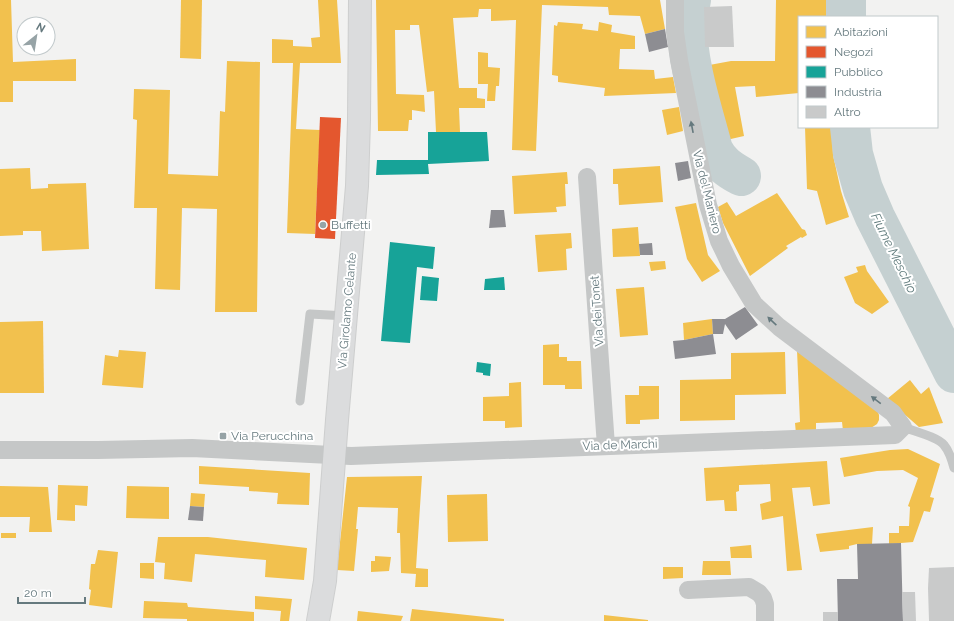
<svg xmlns="http://www.w3.org/2000/svg" width="954" height="621" font-family="Raleway,sans-serif">
	<style>
		.homes { fill: #f2c14e }
		.shops { fill: #e4572e }
		.public { fill: #17a398 }
		.industry { fill: #8d8d92 }
		.lines { fill: none; stroke-linecap: round; stroke-linejoin: round }
		.river { stroke: #c5d0d1; stroke-width: 40 }
		.building { fill: #c9caca }
		.secondary-casing { stroke: #cdcece; stroke-width: 24 }
		.lane { stroke: #c5c7c7; stroke-width: 9 }
		.street { stroke: #c5c7c7; stroke-width: 18 }
		.secondary { stroke: #dbdcdd; stroke-width: 22 }
		.oneway { fill: #65797e }
		.poi-dot { fill: #96a3a6; stroke: #fff; stroke-width: 1.5 }
		.labels { text-anchor: middle; dominant-baseline: central; stroke-width: 4; stroke-linejoin: round; paint-order: stroke }
		.street-label { font-size: 12px; fill: #65797e; stroke: #fff }
		.poi-label { font-size: 12px; fill: #65797e; stroke: #fff; text-anchor: start }
		.water-label { font-size: 13px; font-style: italic; fill: #607b7c; stroke: #fff }
	</style>
	<rect width="100%" height="100%" fill="#f2f2f1"/>
	<!-- homes -->
	<g class="homes">
		<polygon points="0,0 11,0 13,62 76,59 76,81 13,81 13,102 0,102"/>
		<polygon points="181,0 202,0 201,59 180,58"/>
		<polygon points="318,0 337,0 341,63 300,63 296,129 320,130 315,234 287,233 293,63 272,63 272,39 293,40 293,46 312,47 311,38 320,37"/>
		<polygon points="376,0 660,0 665,29 645,34 640,16 609,15 608,7 542,5 536,151 512,150 516,20 491,21 491,9 479,9 478,17 453,18 459,88 477,88 477,98 485,99 485,108 459,108 460,132 436,132 434,91 427,92 419,25 410,25 410,30 395,30 396,94 424,95 425,112 412,110 412,120 409,120 408,131 378,131"/>
		<polygon points="776,0 829,0 829,17 799,17 799,93 756,97 755,86 735,87 744,136 722,141 704,66 731,61 775,61"/>
		<polygon points="558,22 583,24 582,29 598,31 599,22 612,25 611,32 635,36 635,49 620,49 619,69 654,70 655,79 673,77 676,93 604,96 605,88 558,82 558,76 552,75 554,25 557,26"/>
		<polygon points="478,52 488,53 488,67 500,68 499,86 496,86 495,101 487,101 488,84 478,84"/>
		<polygon points="227,61 260,62 257,312 215,312 217,209 182,208 180,290 155,289 157,208 134,208 137,120 133,119 134,89 170,90 168,174 218,176 220,111 225,112"/>
		<polygon points="679,107 683,131 667,135 662,110"/>
		<polygon points="805,127 832,127 833,155 841,191 849,217 826,225 817,191 807,189"/>
		<polygon points="660,166 663,202 619,205 618,184 613,184 613,169"/>
		<polygon points="30,168 31,189 48,188 48,184 86,183 89,249 42,251 41,231 23,231 23,235 0,236 0,169"/>
		<polygon points="567,172 568,184 565,184 566,206 556,207 557,212 514,214 512,176"/>
		<polygon points="777,193 802,229 805,230 807,235 802,238 801,237 786,246 788,248 750,276 723,223 718,207 727,202 736,216"/>
		<polygon points="696,203 708,255 720,271 702,282 687,259 675,207"/>
		<polygon points="638,227 640,256 613,257 612,229"/>
		<polygon points="571,233 572,248 566,249 567,270 538,272 535,235"/>
		<polygon points="665,261 666,269 651,271 649,262"/>
		<polygon points="865,265 867,271 889,302 872,314 855,303 844,277 858,272 856,267"/>
		<polygon points="644,287 648,335 620,337 616,289"/>
		<polygon points="712,319 713,334 684,340 683,323"/>
		<polygon points="43,321 44,393 0,393 0,322"/>
		<polygon points="559,344 559,357 567,357 567,361 581,361 582,389 565,389 565,385 543,385 543,345"/>
		<polygon points="119,350 146,352 143,388 102,385 105,355 118,357"/>
		<polygon points="797,350 877,409 879,415 879,420 877,424 871,428 843,431 842,422 816,423 816,433 796,434 795,423 800,422"/>
		<polygon points="785,352 786,394 735,395 735,420 680,421 680,380 731,379 731,353"/>
		<polygon points="910,380 921,394 929,387 943,423 919,427 887,399"/>
		<polygon points="521,382 522,427 505,428 505,421 483,421 483,397 509,396 509,383"/>
		<polygon points="639,386 659,386 659,419 640,420 640,424 626,424 625,395 639,395"/>
		<polygon points="908,449 940,464 930,497 934,498 930,512 924,511 913,542 889,544 889,533 899,533 899,526 909,526 910,507 908,506 918,478 903,470 877,471 844,477 840,458 890,450"/>
		<polygon points="827,461 830,504 813,506 810,487 792,488 802,570 787,571 783,516 762,520 760,504 771,501 770,484 739,485 739,491 736,492 737,511 725,511 724,500 706,501 704,468"/>
		<polygon points="199,466 310,473 309,505 277,504 278,493 249,491 249,487 199,484"/>
		<polygon points="422,476 416,568 428,569 428,587 415,587 416,574 401,573 400,533 397,533 398,508 358,507 356,529 358,529 354,571 337,570 347,477"/>
		<polygon points="58,485 88,486 87,506 75,505 75,521 57,520"/>
		<polygon points="0,486 48,487 52,532 29,532 30,517 0,517"/>
		<polygon points="127,486 169,487 169,519 126,518"/>
		<polygon points="191,493 205,494 204,507 190,506"/>
		<polygon points="487,494 488,541 448,542 447,495"/>
		<polygon points="873,527 872,544 857,544 849,546 849,549 820,552 816,534"/>
		<rect x="1" y="533" width="15" height="5"/>
		<polygon points="158,537 208,537 307,548 304,580 265,577 266,560 195,554 192,582 164,579 165,563 155,562"/>
		<polygon points="751,545 752,558 731,558 730,547"/>
		<polygon points="98,550 118,552 112,608 89,605 91,590 89,589 91,564 95,564"/>
		<polygon points="375,556 391,557 389,571 371,572 371,561 375,561"/>
		<polygon points="703,561 730,561 731,575 702,575"/>
		<polygon points="140,563 154,563 154,579 140,578"/>
		<polygon points="663,567 683,567 683,578 663,579"/>
		<polygon points="255,596 292,599 289,621 280,621 281,611 255,609"/>
		<polygon points="144,601 187,603 188,607 254,612 254,621 187,621 187,619 143,618"/>
		<polygon points="412,609 504,619 504,621 410,621"/>
		<polygon points="358,611 403,616 401,621 357,621"/>
		<polygon points="604,615 648,620 648,621 604,621"/>
	</g>
	<!-- shops -->
	<polygon class="shops" points="320,117 341,118 335,239 315,238"/>
	<!-- public -->
	<g class="public">
		<polygon points="428,132 487,132 489,161 428,164 429,174 376,175 377,160 428,160"/>
		<polygon points="390,242 435,247 433,269 417,267 410,343 381,341"/>
		<polygon points="422,276 439,278 437,301 420,300"/>
		<polygon points="504,277 505,290 484,290 485,279"/>
		<polygon points="477,362 491,364 490,376 483,375 483,373 476,372"/>
	</g>
	<!-- industry -->
	<g class="industry">
		<polygon points="665,29 668,47 649,52 645,34"/>
		<polygon points="688,161 691,178 678,181 675,163"/>
		<polygon points="491,210 504,210 506,227 489,228"/>
		<polygon points="652,243 653,255 640,255 639,244"/>
		<polygon points="745,307 758,325 736,340 725,324 723,334 713,334 712,319 725,319"/>
		<polygon points="713,334 716,354 675,359 673,341 684,340"/>
		<polygon points="190,506 204,507 203,521 188,520"/>
		<polygon points="901,543 903,621 838,621 837,579 858,579 857,544"/>
	</g>
	<g class="lines">
		<!-- river -->
		<g class="river">
			<path d="M691,0C690,7 687,14 687,21C687,65 702,108 713,150C720,163 728,169 741,176"/>
			<polyline points="846,0 846,17"/>
			<polyline points="850,127 853,154 863,189 875,217 954,373"/>
		</g>
	</g>
	<!-- building -->
	<g class="building">
		<polygon points="732,6 734,47 705,47 704,7"/>
		<polygon points="954,567 954,621 929,621 928,588 929,568"/>
		<polygon points="902,592 915,592 916,621 903,621"/>
		<rect x="823" y="612" width="15" height="9"/>
	</g>
	<g class="lines">
		<!-- secondary casing -->
		<g class="secondary-casing">
			<polyline id="secondary" points="318,621 325,581 337,420 357,186 359,120 360,0"/>
		</g>
		<!-- lane -->
		<g class="lane">
			<polyline points="300,401 310,314 347,316"/>
			<path d="M903,427C913,431 938,437 944,445C949,451 952,460 954,468"/>
		</g>
		<!-- street -->
		<g class="street">
			<polyline points="587,177 606,446"/>
			<polyline points="0,450 98,450 192,448 351,456 895,435 903,427 893,413 779,327 754,304 731,266 719,241 708,205 679,60 675,32 675,0"/>
			<polyline points="688,590 749,587 759,593 763,598 765,604 765,621"/>
		</g>
		<!-- secondary -->
		<use href="#secondary" class="secondary"/>
	</g>
	<!-- one-way arrows -->
	<defs><path id="oneway-solid" d="M-6-.8H1V-3.2L6.5 0L1 3.2V.8H-6Z"/></defs>
	<g class="oneway">
		<use href="#oneway-solid" transform="translate(692 127) rotate(-101)"/>
		<use href="#oneway-solid" transform="translate(772 321) rotate(-137)"/>
		<use href="#oneway-solid" transform="translate(876 400) rotate(-143)"/>
	</g>
	<!-- markers -->
	<g class="poi-dot">
		<circle cx="323" cy="225" r="4"/>
		<rect x="219" y="432" width="8" height="8" rx="2"/>
	</g>
	<g class="labels">
		<!-- street labels -->
		<g class="street-label">
			<text transform="translate(707 192) rotate(76)">Via del Maniero</text>
			<text transform="translate(347 311) rotate(-85)">Via Girolamo Celante</text>
			<text transform="translate(597 311) rotate(-94)">Via dei Tonet</text>
			<text transform="translate(620 445) rotate(-2)">Via de Marchi</text>
		</g>
		<!-- poi labels -->
		<g class="poi-label">
			<text x="331" y="225">Buffetti</text>
			<text x="231" y="436">Via Perucchina</text>
		</g>
		<!-- water labels -->
		<g class="water-label">
			<text transform="translate(894 253) rotate(64)">Fiume Meschio</text>
		</g>
	</g>
	<!-- legend -->
	<rect x="798" y="16" width="140" height="112" fill="#ffffff" stroke="#c1c9cb"/>
	<rect x="806" y="26" width="20" height="12" fill="#f2c14e" stroke="#c1c9cb"/>
	<text x="834" y="36" font-size="12" fill="#65797e">Abitazioni</text>
	<rect x="806" y="46" width="20" height="12" fill="#e4572e" stroke="#c1c9cb"/>
	<text x="834" y="56" font-size="12" fill="#65797e">Negozi</text>
	<rect x="806" y="66" width="20" height="12" fill="#17a398" stroke="#c1c9cb"/>
	<text x="834" y="76" font-size="12" fill="#65797e">Pubblico</text>
	<rect x="806" y="86" width="20" height="12" fill="#8d8d92" stroke="#c1c9cb"/>
	<text x="834" y="96" font-size="12" fill="#65797e">Industria</text>
	<rect x="806" y="106" width="20" height="12" fill="#c9caca" stroke="#c1c9cb"/>
	<text x="834" y="116" font-size="12" fill="#65797e">Altro</text>
	<!-- north arrow -->
	<g transform="translate(36 36) rotate(30)"><circle r="19" fill="#ffffff" stroke="#c1c9cb"/>
	<path d="M0-3L7 15L0 10L-7 15Z" fill="#96a3a6"/>
	<text y="-6" font-size="11" font-weight="bold" text-anchor="middle" fill="#65797e">N</text>
	</g>
	<!-- scale -->
	<path d="M18 597v6h67v-6" fill="none" stroke="#65797e" stroke-width="2"/>
	<text x="24" y="597" font-size="12" fill="#65797e" stroke="#ffffff" stroke-width="3" paint-order="stroke">20 m</text>
</svg>
